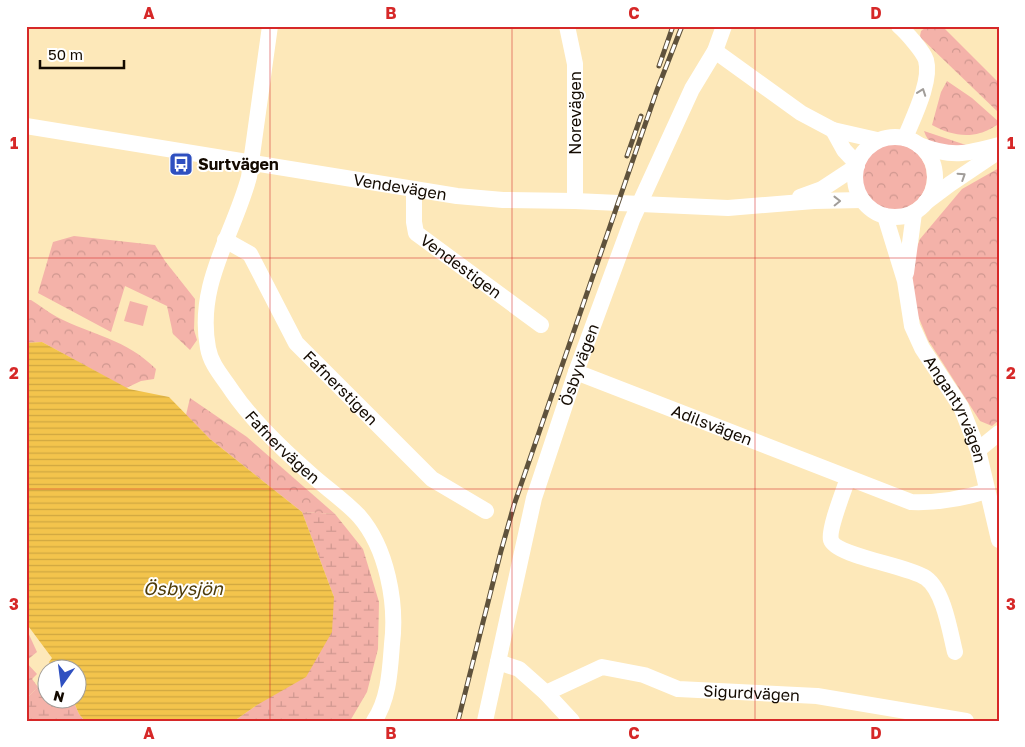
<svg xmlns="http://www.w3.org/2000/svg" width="1025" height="747" font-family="'Golos Text',sans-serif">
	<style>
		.forest { fill: url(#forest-crowns) }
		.wetland { fill: url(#wetland-marsh) }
		.garden { fill: #f4b2a9 }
		.water { fill: url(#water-rules) }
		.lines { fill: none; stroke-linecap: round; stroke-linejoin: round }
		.minor { stroke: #fff; stroke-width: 16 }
		.rail-casing { stroke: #5f523c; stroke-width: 5 }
		.rail { stroke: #fff; stroke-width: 3; stroke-dasharray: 9; stroke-linecap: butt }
		.oneway { stroke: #a19d99 }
		.grid { fill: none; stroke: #d62828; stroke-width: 1; stroke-opacity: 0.55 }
		.labels { text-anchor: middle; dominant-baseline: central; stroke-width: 4; stroke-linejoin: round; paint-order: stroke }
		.street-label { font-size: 16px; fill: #130a00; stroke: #fff }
		.poi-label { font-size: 16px; font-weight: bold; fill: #130a00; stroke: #fff; text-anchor: start }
		.water-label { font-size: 18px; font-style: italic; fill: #4f3c09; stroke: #fff }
		.neatline { fill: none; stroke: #d62828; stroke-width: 2 }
		.grid-label { font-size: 16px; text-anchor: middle; font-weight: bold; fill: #d62828 }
	</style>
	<defs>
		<pattern id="forest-crowns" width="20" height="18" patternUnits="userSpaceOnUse" patternTransform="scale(1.25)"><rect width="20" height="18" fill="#f4b2a9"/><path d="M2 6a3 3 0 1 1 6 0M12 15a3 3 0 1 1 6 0" fill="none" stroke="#d09890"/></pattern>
		<pattern id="wetland-marsh" width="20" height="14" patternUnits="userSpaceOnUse" patternTransform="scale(1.25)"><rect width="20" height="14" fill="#f4b2a9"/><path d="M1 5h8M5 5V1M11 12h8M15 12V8" fill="none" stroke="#d09890"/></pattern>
		<pattern id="water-rules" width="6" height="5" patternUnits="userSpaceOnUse" patternTransform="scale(1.25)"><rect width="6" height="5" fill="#f3c44c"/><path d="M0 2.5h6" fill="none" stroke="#cfa741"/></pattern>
	</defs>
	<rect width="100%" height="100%" fill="#fde8b9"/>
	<!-- forest -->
	<g class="forest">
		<polygon points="928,26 942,26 999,83 999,113 921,38 920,36 921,31"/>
		<path d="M947,81L972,98L999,122V124C993,127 986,132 980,133C964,138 946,133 932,125L941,92Z"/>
		<path d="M924,131L966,145C949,146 930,151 924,131Z"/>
		<circle cx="894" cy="177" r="33"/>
		<polygon points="999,168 999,420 992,426 980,421 928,340 913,304 912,260 920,239 962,189"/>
		<polygon points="74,236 155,245 165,261 195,299 194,330 197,340 190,350 173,334 167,306 125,286 111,332 38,293 53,242"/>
		<path d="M26,300H31C39,305 48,312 57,317C92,335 126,339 156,369L154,379L141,381L126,388L42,342L26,343Z"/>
		<polygon points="190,398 247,437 335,514 302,512 210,439 186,415"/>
		<polygon points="26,628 37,652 26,661"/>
		<polygon points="26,662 37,674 32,679 38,687 26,699"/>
	</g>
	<!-- wetland -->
	<g class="wetland">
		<polygon points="302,512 335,514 363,549 379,602 378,649 367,692 350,721 234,721 257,705 334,597"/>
		<polygon points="38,687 47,696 48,700 73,700 79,714 85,721 26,721 26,699"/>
	</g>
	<!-- garden -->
	<polygon class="garden" points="130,301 148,306 143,326 124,321"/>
	<!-- water -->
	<polygon class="water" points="42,342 129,389 169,397 210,439 302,512 334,597 332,632 306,677 257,705 234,721 85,721 79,714 73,700 78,700 78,670 53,669 49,662 52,658 26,623 26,343"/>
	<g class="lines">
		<!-- minor -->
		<g class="minor">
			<path id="s1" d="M270,26L249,177C233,236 196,284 208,348C211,365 223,377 232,391C254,423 286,453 315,478C329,490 346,502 359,516C387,548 397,603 392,644C390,670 389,699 374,721"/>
			<polyline points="567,26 575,64 575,201"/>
			<path d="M899,26C906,32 923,51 926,60C932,81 913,118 905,138"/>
			<polyline points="715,51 801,113 833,130 877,140"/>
			<path id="s2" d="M26,126L414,189L457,196L503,200L575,201L728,208L814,201L862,200"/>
			<polyline points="833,130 844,150 857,164"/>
			<circle cx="895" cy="177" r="40"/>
			<path d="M919,145C952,158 966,154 999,145"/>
			<path id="s3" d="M414,189V222L416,233L541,325"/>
			<polyline points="800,197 822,189 857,166"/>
			<polyline points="926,202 950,184 999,151"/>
			<path id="s4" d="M885,216L905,281L912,326L922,348L961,407L978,450L999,540"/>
			<path id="s5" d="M225,240L250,254L296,343L432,479L486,511"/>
			<polyline points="906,273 914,213"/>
			<path id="s6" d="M576,372L911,502C938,503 962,499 987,491"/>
			<polyline points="978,450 999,433"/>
			<path d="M848,478C844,490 828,530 831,540C836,556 909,566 926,578C944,591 950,632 955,652"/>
			<polyline points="498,662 519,669 546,693 572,721"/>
			<path id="s7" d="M546,693L602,667L644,675L678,689L817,696L966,721"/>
			<path id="s8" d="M485,721L534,498L576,372L632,220L692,89L715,51L724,26"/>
		</g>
		<!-- rail casing -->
		<g class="rail-casing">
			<g id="rail">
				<polyline points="659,66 673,26"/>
				<polyline points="627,156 641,116"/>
				<polyline points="458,721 501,551 514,505 657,90 682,26"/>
			</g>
		</g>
		<!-- rail -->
		<use href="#rail" class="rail"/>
	</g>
	<!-- one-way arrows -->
	<defs><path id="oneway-chevron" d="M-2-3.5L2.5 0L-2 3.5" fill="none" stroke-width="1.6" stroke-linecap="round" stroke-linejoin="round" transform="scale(1.25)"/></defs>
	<g class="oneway">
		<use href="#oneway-chevron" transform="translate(922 92) rotate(-70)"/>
		<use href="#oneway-chevron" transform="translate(962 176) rotate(-33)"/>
		<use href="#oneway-chevron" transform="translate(837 201) rotate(-1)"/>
	</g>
	<!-- grid -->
	<path class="grid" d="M270,26V721M512,26V721M755,26V721M26,258H999M26,489H999"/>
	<!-- icons -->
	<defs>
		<g id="bus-square" transform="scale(1.25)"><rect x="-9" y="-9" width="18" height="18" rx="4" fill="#2f50c0" stroke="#fff"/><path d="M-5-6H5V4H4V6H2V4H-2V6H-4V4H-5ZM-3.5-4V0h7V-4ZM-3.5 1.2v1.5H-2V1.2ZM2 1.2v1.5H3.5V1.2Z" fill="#fff"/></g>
	</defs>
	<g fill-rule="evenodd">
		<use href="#bus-square" x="181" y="164"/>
	</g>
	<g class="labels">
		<!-- street labels -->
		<g class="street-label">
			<text transform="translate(575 113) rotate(-90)">Norevägen</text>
			<text stroke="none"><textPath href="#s2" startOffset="379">Vendevägen</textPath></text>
			<text stroke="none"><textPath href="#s3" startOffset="100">Vendestigen</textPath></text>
			<text stroke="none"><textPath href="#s8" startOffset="369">Ösbyvägen</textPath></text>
			<text stroke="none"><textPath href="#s5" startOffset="192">Fafnerstigen</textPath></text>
			<text stroke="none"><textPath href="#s4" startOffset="208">Angantyrvägen</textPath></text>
			<text stroke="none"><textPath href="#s6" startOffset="146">Adilsvägen</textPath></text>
			<text stroke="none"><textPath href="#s1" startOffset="456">Fafnervägen</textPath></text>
			<text stroke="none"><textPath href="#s7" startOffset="215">Sigurdvägen</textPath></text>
		</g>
		<!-- poi labels -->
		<g class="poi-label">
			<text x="198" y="164">Surtvägen</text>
		</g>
		<!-- water labels -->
		<g class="water-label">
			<text x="183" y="588">Ösbysjön</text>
		</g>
	</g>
	<!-- border -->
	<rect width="1025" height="747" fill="none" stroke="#ffffff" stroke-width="55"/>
	<!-- north arrow -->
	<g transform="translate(62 684) rotate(194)"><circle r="24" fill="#ffffff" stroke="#a19d99"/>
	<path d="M0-4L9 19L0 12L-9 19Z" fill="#2f50c0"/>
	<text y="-8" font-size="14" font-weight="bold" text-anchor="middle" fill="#130a00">N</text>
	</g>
	<!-- scale -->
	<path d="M40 60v8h84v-8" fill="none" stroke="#130a00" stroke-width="2.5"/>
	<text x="48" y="60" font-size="15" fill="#130a00" stroke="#ffffff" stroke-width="4" paint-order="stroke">50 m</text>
	<rect x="28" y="28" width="970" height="692" class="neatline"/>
	<g class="grid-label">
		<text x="149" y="19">A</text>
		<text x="391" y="19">B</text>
		<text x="634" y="19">C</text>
		<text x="876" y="19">D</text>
		<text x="14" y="149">1</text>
		<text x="1011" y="149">1</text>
		<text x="14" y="379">2</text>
		<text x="1011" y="379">2</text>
		<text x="14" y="610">3</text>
		<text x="1011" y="610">3</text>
		<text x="149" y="739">A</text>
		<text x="391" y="739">B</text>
		<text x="634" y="739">C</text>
		<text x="876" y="739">D</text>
	</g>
</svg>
